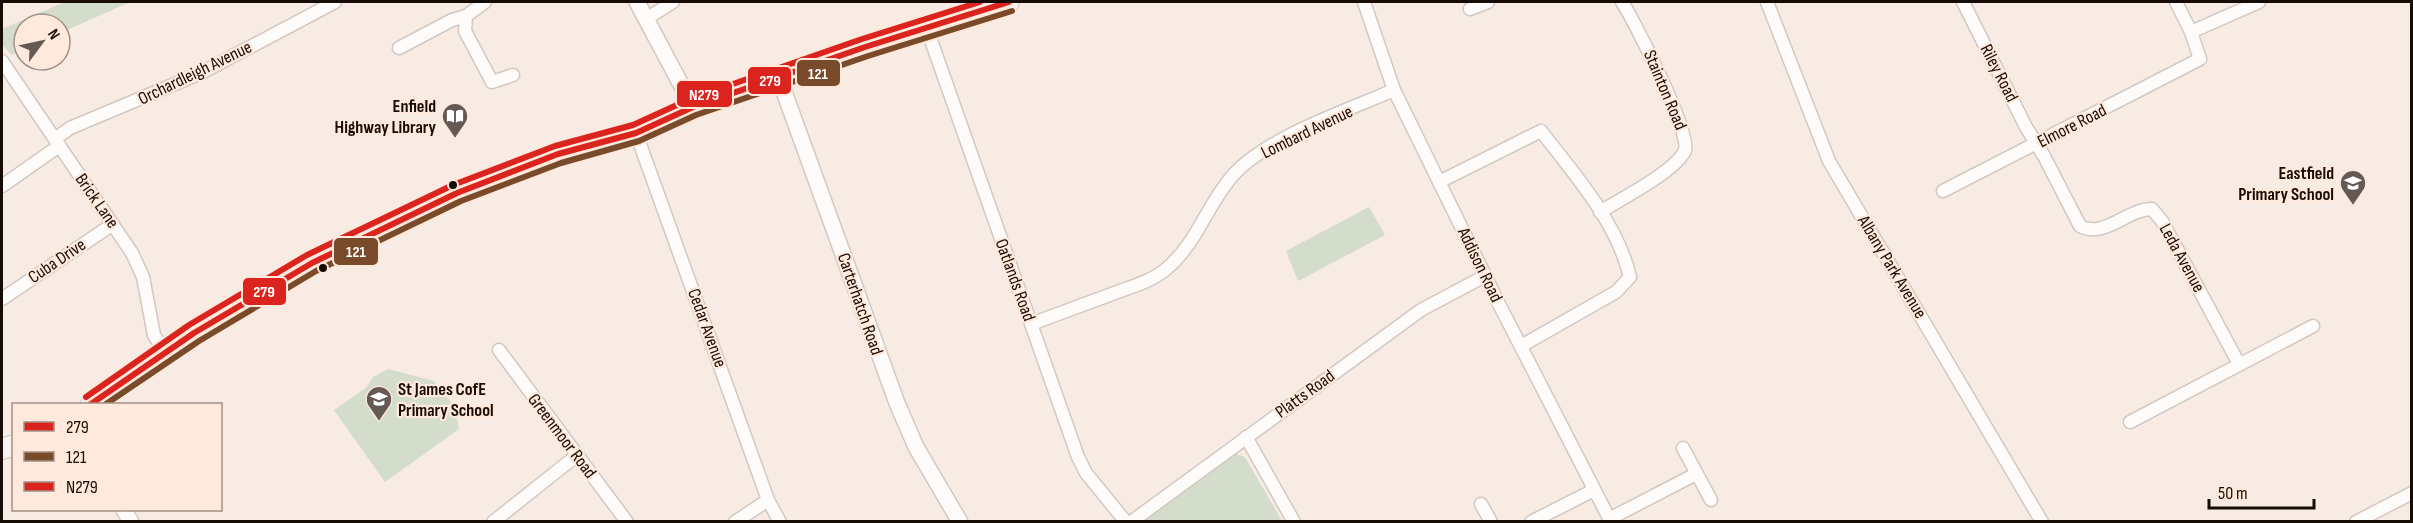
<svg xmlns="http://www.w3.org/2000/svg" width="2413" height="523" font-family="'Sofia Sans Condensed',sans-serif">
	<style>
		.green { fill: #d4dccc }
		.lines { fill: none; stroke-linecap: round; stroke-linejoin: round }
		.minor-casing { stroke: #d3c8c1; stroke-width: 15 }
		.tertiary-casing { stroke: #d3c8c1; stroke-width: 18 }
		.primary-casing { stroke: #cdc7c3; stroke-width: 22 }
		.minor { stroke: #fefcfb; stroke-width: 12 }
		.tertiary { stroke: #fefcfb; stroke-width: 15 }
		.primary { stroke: #f7f1f0; stroke-width: 20 }
		.bus-1-casing { stroke: #ffe9dc; stroke-width: 10 }
		.bus-2-casing { stroke: #ffe9dc; stroke-width: 10 }
		.bus-3-casing { stroke: #ffe9dc; stroke-width: 10 }
		.bus-1 { stroke: #dc241f; stroke-width: 6 }
		.bus-2 { stroke: #7a4b2a; stroke-width: 6 }
		.bus-3 { stroke: #dc241f; stroke-width: 6 }
		.bus-dot { fill: #170b05; stroke: #ffe9dc; stroke-width: 2 }
		.labels { text-anchor: middle; dominant-baseline: central; stroke-width: 4.5; stroke-linejoin: round; paint-order: stroke }
		.street-label { font-size: 18px; fill: #170b05; stroke: #ffe9dc }
		.poi-label { font-size: 18px; font-weight: bold; fill: #170b05; stroke: #ffe9dc; text-anchor: end }
		.line-badge { stroke: #ffe9dc; stroke-width: 2 }
		.badge-label { font-size: 16px; text-anchor: middle; font-weight: bold; fill: #fff }
	</style>
	<rect width="100%" height="100%" fill="#f7ebe4"/>
	<!-- green -->
	<g class="green">
		<polygon points="65,2 130,2 60,33 60,24 24,24 24,49 11,55 2,44 2,29"/>
		<polygon points="1369,207 1385,235 1298,281 1286,251"/>
		<polygon points="388,369 434,381 455,407 459,429 385,482 334,410 366,388 373,377"/>
		<polygon points="1233,453 1245,457 1282,521 1138,522"/>
	</g>
	<g class="lines">
		<!-- minor casing -->
		<g class="minor-casing">
			<g id="minor">
				<polyline points="485,2 466,16 465,31 492,82 513,75"/>
				<polyline points="1364,2 1394,90 1499,304 1611,522"/>
				<polyline points="1767,2 1829,161 2042,522"/>
				<path d="M1963,2L2026,127L2044,156L2080,226C2104,239 2127,209 2152,209L2162,221L2239,364"/>
				<polyline points="1470,9 1488,2"/>
				<polyline points="646,19 673,2"/>
				<polyline points="926,26 1078,457 1086,473 1126,522"/>
				<polyline points="2191,32 2259,2"/>
				<polyline points="399,48 452,20 466,16"/>
				<polyline points="2,61 132,253 143,277 154,335 165,352"/>
				<polyline points="636,133 768,500 780,522"/>
				<polyline points="55,139 70,128 201,73 335,2"/>
				<path d="M1439,182L1541,131C1575,175 1617,222 1630,277L1616,292L1521,346"/>
				<polyline points="2,186 59,146"/>
				<polyline points="1943,191 2200,59 2191,32 2176,2"/>
				<path d="M1600,212C1619,200 1678,170 1685,150C1691,133 1634,20 1622,2"/>
				<polyline points="2,299 113,224"/>
				<path d="M1031,324C1058,314 1085,304 1112,294C1130,287 1150,282 1165,270C1197,244 1207,204 1234,174C1270,136 1346,111 1394,90"/>
				<polyline points="499,350 627,522"/>
				<polyline points="2130,422 2313,326"/>
				<polyline points="1246,437 1294,522"/>
				<polyline points="1683,448 1711,500"/>
				<polyline points="1481,504 1491,522"/>
				<polyline points="1609,519 1696,474"/>
				<polyline points="493,522 576,456"/>
				<polyline points="735,522 768,500"/>
				<polyline points="1131,522 1421,310 1485,276"/>
				<polyline points="1531,522 1594,490"/>
				<polyline points="2356,522 2412,493"/>
			</g>
		</g>
		<!-- tertiary casing -->
		<g class="tertiary-casing">
			<g id="tertiary">
				<polyline points="637,2 693,107"/>
				<polyline points="779,78 897,403 916,447 960,522"/>
				<polyline points="124,510 131,522"/>
			</g>
		</g>
		<!-- primary casing -->
		<g class="primary-casing">
			<g id="primary">
				<polyline points="91,404 194,333 312,263 457,193 558,154 636,133 693,107 865,47 1009,2"/>
				<polyline points="2,449 14,445"/>
			</g>
		</g>
		<!-- minor -->
		<use href="#minor" class="minor"/>
		<!-- tertiary -->
		<use href="#tertiary" class="tertiary"/>
		<!-- primary -->
		<use href="#primary" class="primary"/>
		<!-- bus-1 casing -->
		<g class="bus-1-casing">
			<polyline id="bus-1" points="91,404 194,333 312,263 457,193 558,154 636,133 693,107 865,47 1009,2"/>
		</g>
		<!-- bus-2 casing -->
		<g class="bus-2-casing">
			<polyline id="bus-2" points="106,404 199,341 316,271 461,201 561,163 639,141 696,115 868,56 1012,11"/>
		</g>
		<!-- bus-3 casing -->
		<g class="bus-3-casing">
			<polyline id="bus-3" points="86,397 189,325 307,255 453,185 555,146 633,125 690,99 862,39 980,2"/>
		</g>
		<!-- bus-1 -->
		<use href="#bus-1" class="bus-1"/>
		<!-- bus-2 -->
		<use href="#bus-2" class="bus-2"/>
		<!-- bus-3 -->
		<use href="#bus-3" class="bus-3"/>
	</g>
	<!-- icons -->
	<defs>
		<g id="library-pin" transform="scale(1.35)"><path d="M0 17L-7.5 6A9.5 9.5 0 1 1 7.5 6Z" fill="#655953" stroke="#ffe9dc"/><path d="M-6-4Q-3-5.5-.7-3.5V5Q-3 3-6 4ZM6-4Q3-5.5 .7-3.5V5Q3 3 6 4Z" fill="#fff"/></g>
		<g id="school-pin" transform="scale(1.35)"><path d="M0 17L-7.5 6A9.5 9.5 0 1 1 7.5 6Z" fill="#655953" stroke="#ffe9dc"/><path d="M0-5L7-2L0 1L-7-2ZM-4 1L0 2.5L4 1V4Q0 6-4 4Z" fill="#fff"/></g>
	</defs>
	<g fill-rule="evenodd">
		<use href="#library-pin" x="455" y="116"/>
		<use href="#school-pin" x="2353" y="183"/>
		<use href="#school-pin" x="379" y="399"/>
	</g>
	<!-- markers -->
	<g class="bus-dot">
		<circle cx="453" cy="185" r="5"/>
		<circle cx="323" cy="268" r="5"/>
	</g>
	<g class="labels">
		<!-- street labels -->
		<g class="street-label">
			<text transform="translate(195 73) rotate(-26)">Orchardleigh Avenue</text>
			<text transform="translate(1999 73) rotate(63)">Riley Road</text>
			<text transform="translate(1665 90) rotate(67)">Stainton Road</text>
			<text transform="translate(2072 126) rotate(-27)">Elmore Road</text>
			<text transform="translate(1307 132) rotate(-26)">Lombard Avenue</text>
			<text transform="translate(97 201) rotate(55)">Brick Lane</text>
			<text transform="translate(2182 258) rotate(61)">Leda Avenue</text>
			<text transform="translate(57 261) rotate(-34)">Cuba Drive</text>
			<text transform="translate(1480 265) rotate(64)">Addison Road</text>
			<text transform="translate(1892 267) rotate(59)">Albany Park Avenue</text>
			<text transform="translate(1015 280) rotate(70)">Oatlands Road</text>
			<text transform="translate(860 304) rotate(71)">Carterhatch Road</text>
			<text transform="translate(707 328) rotate(70)">Cedar Avenue</text>
			<text transform="translate(1305 394) rotate(-36)">Platts Road</text>
			<text transform="translate(562 436) rotate(53)">Greenmoor Road</text>
		</g>
		<!-- poi labels -->
		<g class="poi-label">
			<text x="436" y="106">Enfield<tspan x="436" dy="21">Highway Library</tspan></text>
			<text x="2334" y="173">Eastfield<tspan x="2334" dy="21">Primary School</tspan></text>
			<text x="398" y="389" text-anchor="start">St James CofE<tspan x="398" dy="21">Primary School</tspan></text>
		</g>
	</g>
	<g class="line-badge">
		<rect x="796" y="59" width="45" height="28" rx="6" fill="#7a4b2a"/>
		<rect x="747" y="66" width="45" height="29" rx="6" fill="#dc241f"/>
		<rect x="676" y="80" width="57" height="28" rx="6" fill="#dc241f"/>
		<rect x="333" y="237" width="46" height="29" rx="6" fill="#7a4b2a"/>
		<rect x="242" y="277" width="45" height="29" rx="6" fill="#dc241f"/>
	</g>
	<g class="badge-label">
		<text x="818" y="79">121</text>
		<text x="770" y="86">279</text>
		<text x="704" y="100">N279</text>
		<text x="356" y="257">121</text>
		<text x="264" y="297">279</text>
	</g>
	<!-- border -->
	<rect width="2413" height="523" fill="none" stroke="#170b05" stroke-width="6"/>
	<!-- legend -->
	<rect x="12" y="403" width="210" height="108" fill="#ffe9dc" stroke="#a29086" stroke-width="1.5"/>
	<rect x="24" y="422" width="30" height="9" fill="#dc241f" stroke="#a29086" stroke-width="1.5"/>
	<text x="66" y="433" font-size="18" fill="#170b05">279</text>
	<rect x="24" y="452" width="30" height="9" fill="#7a4b2a" stroke="#a29086" stroke-width="1.5"/>
	<text x="66" y="463" font-size="18" fill="#170b05">121</text>
	<rect x="24" y="482" width="30" height="9" fill="#dc241f" stroke="#a29086" stroke-width="1.5"/>
	<text x="66" y="493" font-size="18" fill="#170b05">N279</text>
	<!-- north arrow -->
	<g transform="translate(42 42) rotate(57)"><circle r="28" fill="#ffe9dc" stroke="#a29086" stroke-width="1.5"/>
	<path d="M0-4.5L10 22L0 15L-10 22Z" fill="#655953"/>
	<text y="-9" font-size="16" font-weight="bold" text-anchor="middle" fill="#170b05">N</text>
	</g>
	<!-- scale -->
	<path d="M2209 499v9h105v-9" fill="none" stroke="#170b05" stroke-width="3"/>
	<text x="2218" y="499" font-size="18" fill="#170b05" stroke="#ffe9dc" stroke-width="4.5" paint-order="stroke">50 m</text>
</svg>
